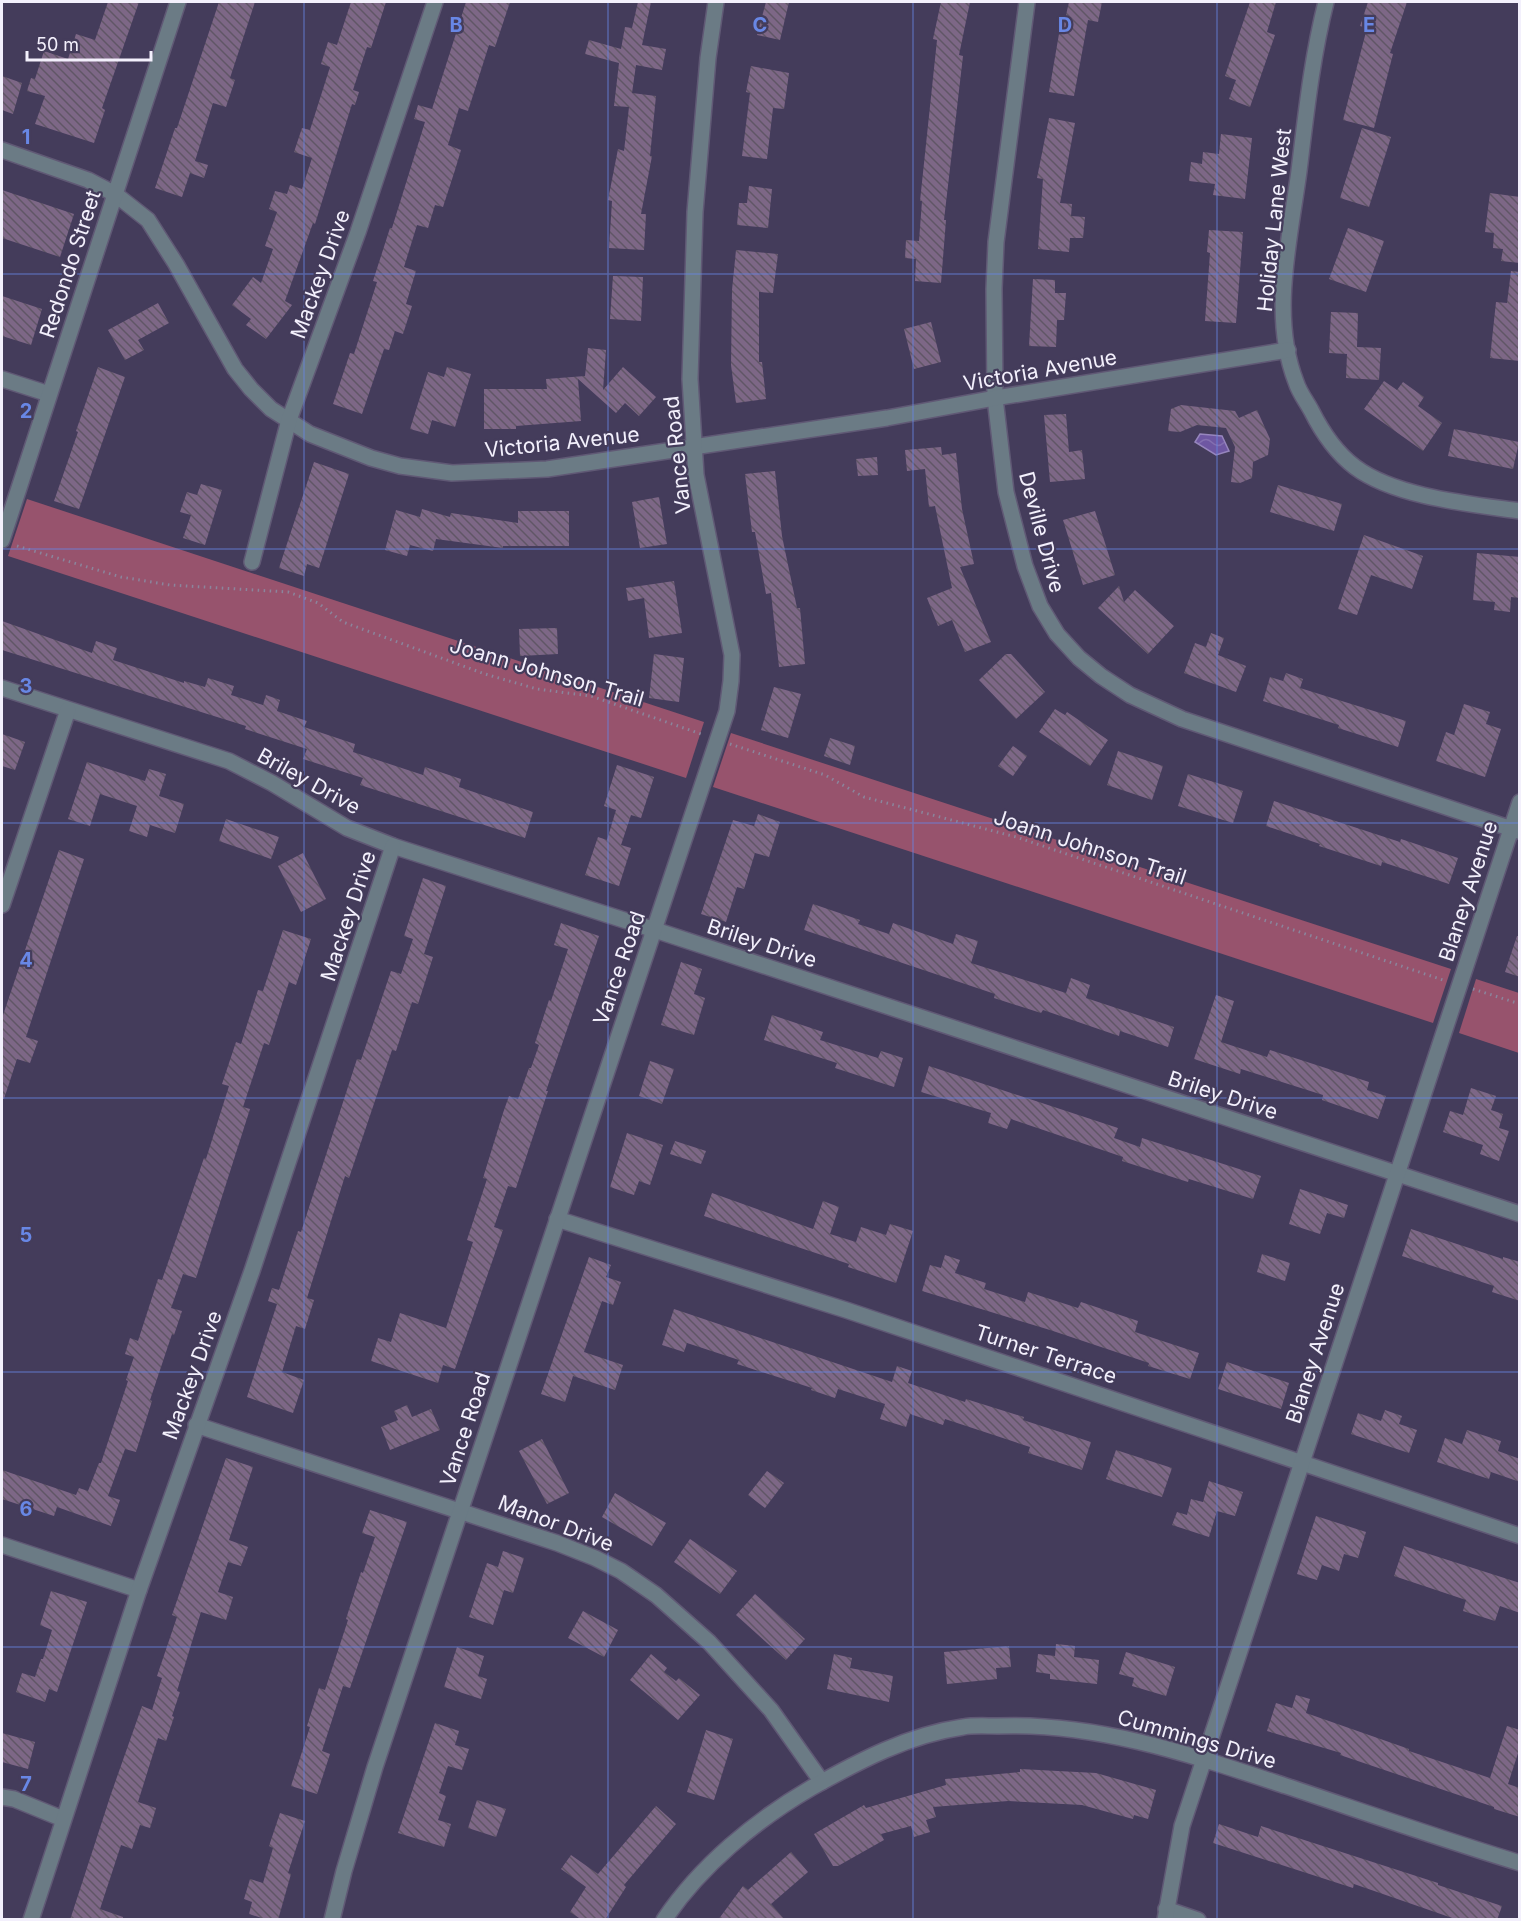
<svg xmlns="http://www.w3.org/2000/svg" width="1521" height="1921" font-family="Inter,sans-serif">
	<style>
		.green { fill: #97536d }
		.water { fill: url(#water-waves); stroke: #9685bd; stroke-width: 1.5 }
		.building { fill: url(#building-back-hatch) }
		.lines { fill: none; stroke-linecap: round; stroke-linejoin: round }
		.minor-casing { stroke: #605975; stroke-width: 18 }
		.path { stroke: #8b859c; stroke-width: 3; stroke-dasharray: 1.5 4.5; stroke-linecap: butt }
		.minor { stroke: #6b7b85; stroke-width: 15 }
		.grid { fill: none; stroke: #6887e5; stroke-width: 1.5; stroke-opacity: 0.55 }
		.labels { text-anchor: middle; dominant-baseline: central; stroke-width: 4.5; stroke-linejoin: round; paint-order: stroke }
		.street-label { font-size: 21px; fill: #f3f0fc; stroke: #443c5b }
		.grid-label { font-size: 20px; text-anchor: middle; font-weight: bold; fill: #6887e5; stroke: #443c5b; stroke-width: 4.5; stroke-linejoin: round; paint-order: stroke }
	</style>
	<defs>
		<pattern id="water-waves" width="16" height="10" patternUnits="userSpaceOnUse" patternTransform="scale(1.5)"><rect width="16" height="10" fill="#6e57a2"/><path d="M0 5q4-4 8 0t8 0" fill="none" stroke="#836fb0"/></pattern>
		<pattern id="building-back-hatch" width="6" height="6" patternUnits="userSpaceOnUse" patternTransform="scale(1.5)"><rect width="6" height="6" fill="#7d6786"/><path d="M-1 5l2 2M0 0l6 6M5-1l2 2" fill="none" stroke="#605666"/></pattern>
	</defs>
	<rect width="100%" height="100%" fill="#443c5b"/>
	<!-- green -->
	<g class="green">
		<polygon points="27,499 704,722 686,778 8,556"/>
		<polygon points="731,733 1451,969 1433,1023 713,787"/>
		<polygon points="1476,979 1519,993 1519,1053 1459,1033"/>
	</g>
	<!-- water -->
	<polygon class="water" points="1200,434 1222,436 1229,451 1216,455 1195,442"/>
	<!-- building -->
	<g class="building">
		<polygon points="108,2 139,2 102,108 105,110 94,143 35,124 45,96 27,91 31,78 35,79 44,51 68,59 76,34 95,40"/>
		<polygon points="219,2 255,2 230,78 235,80 226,107 213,103 195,161 208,165 204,178 190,173 182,197 155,188 175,128 177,128"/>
		<polygon points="351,2 386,2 371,48 367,47 353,90 359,92 355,105 352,104 315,224 313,223 285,301 292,305 266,339 246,325 251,319 232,305 253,277 261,283 273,249 265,246 277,212 269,209 275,191 287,194 290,185 302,189 312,158 294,152 302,128 310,130 330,67 321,64 328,42 337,45"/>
		<polygon points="466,2 510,2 495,47 489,45 468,111 459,108 448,145 461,150 455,170 443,207 435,205 428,228 417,225 404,267 416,271 406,304 412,306 403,334 395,331 389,350 384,349 362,414 333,404 350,353 354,354 377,282 373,281 390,228 392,228 425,122 414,119 418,105 432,109"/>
		<polygon points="638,2 651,2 642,45 666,49 662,70 636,65 632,93 656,96 650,156 652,156 641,214 646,214 644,250 609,248 612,201 608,200 618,149 624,151 629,107 614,106 619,63 585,54 589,40 621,49 625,27 632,28"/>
		<polygon points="766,2 789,2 780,40 757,35"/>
		<polygon points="941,2 970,2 959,55 963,56 944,220 946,220 941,283 915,281 916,259 905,258 906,240 919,241 922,201 920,201 937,40 933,39"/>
		<polygon points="1069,2 1102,2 1098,22 1088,20 1074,96 1049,92 1060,28 1063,28"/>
		<polygon points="1250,2 1276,2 1267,32 1275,35 1250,107 1229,99 1236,80 1225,76"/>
		<polygon points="1368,2 1407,2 1390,53 1393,54 1374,128 1343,120 1367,28 1360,26"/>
		<polygon points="751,66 789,73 784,109 773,108 767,159 742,156 750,93 746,92"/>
		<polygon points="2,76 22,83 13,114 2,110"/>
		<polygon points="1049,118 1075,123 1060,203 1072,204 1071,216 1085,217 1083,238 1070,238 1069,252 1038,249 1043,179 1037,178"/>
		<polygon points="1362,128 1391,137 1369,207 1340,198"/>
		<polygon points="1221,134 1252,138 1245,199 1213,195 1215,184 1189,181 1191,162 1202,164 1203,152 1219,154"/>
		<polygon points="749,186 772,189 768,228 737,225 739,203 747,203"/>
		<polygon points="2,190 74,214 60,257 2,238"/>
		<polygon points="1490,193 1520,197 1520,263 1501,261 1503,249 1493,248 1494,233 1485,232"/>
		<polygon points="1348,228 1384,241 1366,292 1329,279"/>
		<polygon points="1209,230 1243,232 1236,323 1205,321 1210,253 1207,252"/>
		<polygon points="736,250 778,254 773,293 759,292 759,362 762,362 766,399 736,403 731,365 732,290"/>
		<polygon points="1511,271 1520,272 1520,361 1490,358 1496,302 1507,303"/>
		<polygon points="613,276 643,277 641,321 610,319"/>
		<polygon points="1033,279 1055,280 1055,293 1066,293 1064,320 1057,320 1056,347 1029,346"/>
		<polygon points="2,296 42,309 31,345 2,336"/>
		<polygon points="158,303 169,323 138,340 144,350 125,360 108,330"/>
		<polygon points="1331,312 1358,313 1357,347 1381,348 1379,380 1346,378 1347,354 1329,353"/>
		<polygon points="931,322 941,362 914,369 904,329"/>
		<polygon points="588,348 606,350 603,390 623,367 656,397 639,416 625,403 616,413 578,379 581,421 516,426 516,429 484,429 484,389 547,389 546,379 585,376"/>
		<polygon points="98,367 125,377 79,509 54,501 78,432 76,431"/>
		<polygon points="447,367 471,374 455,427 432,420 428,434 410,429 428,372 444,377"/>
		<polygon points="1384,381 1397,390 1403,382 1424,397 1418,406 1442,423 1423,451 1364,409"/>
		<polygon points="1181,405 1235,411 1239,418 1257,410 1270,439 1268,455 1253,462 1252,478 1240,483 1231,482 1235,447 1226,428 1197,425 1180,432 1168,431 1171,409"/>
		<polygon points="1066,414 1069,452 1082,450 1085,479 1050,482 1044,415"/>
		<polygon points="1454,429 1519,442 1513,469 1448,456"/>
		<polygon points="941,447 942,455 956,453 962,509 974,564 960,567 991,642 965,652 952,620 938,626 927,598 952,588 935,506 929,507 925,469 907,471 905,450"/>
		<polygon points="877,457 878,475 858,476 856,459"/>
		<polygon points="314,462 349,474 319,568 307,564 304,576 279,568"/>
		<polygon points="775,471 782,536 797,608 800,608 805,664 779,667 771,593 766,594 755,532 752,532 745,474"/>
		<polygon points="201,484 222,490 205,545 183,538 191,515 180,512 187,492 197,495"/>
		<polygon points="1278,485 1342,504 1334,531 1270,512"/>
		<polygon points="659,497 667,544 640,548 632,502"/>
		<polygon points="422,509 450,517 451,513 518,523 518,511 569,511 569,546 503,546 503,548 436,539 433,551 410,545 407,556 385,550 396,510 420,517"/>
		<polygon points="1095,511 1115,575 1083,585 1063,520"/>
		<polygon points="1364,535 1423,556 1412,589 1371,575 1357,615 1338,609"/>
		<polygon points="1477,553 1520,557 1520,598 1511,597 1510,612 1494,610 1495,602 1473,600"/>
		<polygon points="674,581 682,633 649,638 644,598 628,601 626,588"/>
		<polygon points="1119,586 1124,602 1135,590 1174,626 1148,654 1098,608"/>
		<polygon points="2,621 92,653 96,641 117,648 113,660 184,683 184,681 205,687 208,678 234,686 231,695 263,705 266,695 280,700 277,711 307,721 304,727 355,744 353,752 423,775 425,767 461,779 459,787 533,812 525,838 360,785 363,778 303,759 307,749 245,729 246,726 2,650"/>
		<polygon points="557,628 558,654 520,656 519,629"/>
		<polygon points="1211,633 1224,638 1218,655 1246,666 1236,692 1184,673 1195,643 1206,647"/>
		<polygon points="654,654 684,658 679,702 649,698"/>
		<polygon points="1006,654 1011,654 1045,692 1016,719 979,680"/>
		<polygon points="1286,673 1303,679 1300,688 1406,721 1398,747 1338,728 1339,725 1263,701 1270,677 1283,681"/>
		<polygon points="774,687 801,694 788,738 761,730"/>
		<polygon points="1464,704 1490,712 1486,724 1501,729 1485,777 1436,761 1446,732 1454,735"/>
		<polygon points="1055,709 1065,715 1067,712 1108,740 1090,766 1039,732"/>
		<polygon points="2,734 25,742 15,770 2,766"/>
		<polygon points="830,738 855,746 850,765 824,756"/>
		<polygon points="1013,746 1027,756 1013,776 998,766"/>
		<polygon points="1118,751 1163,766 1152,800 1107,785"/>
		<polygon points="87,762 145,781 149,769 166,774 159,796 184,804 175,833 150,825 147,837 129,831 137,806 100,794 90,826 68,819"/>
		<polygon points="617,765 654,777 641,818 631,815 621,845 631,848 619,886 585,875 598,837 607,840 616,810 604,806"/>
		<polygon points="1188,774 1243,791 1233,823 1178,806"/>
		<polygon points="1274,801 1400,842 1401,839 1458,858 1449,884 1382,862 1381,866 1319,846 1320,844 1266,826"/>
		<polygon points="758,814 780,822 769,857 755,853 744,889 737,887 726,922 701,914 733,820 754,826"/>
		<polygon points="226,819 279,837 271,859 219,841"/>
		<polygon points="59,850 84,859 26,1037 38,1041 30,1063 17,1059 4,1099 2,1099 2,1018"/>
		<polygon points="303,853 326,899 301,912 278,866"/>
		<polygon points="423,878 446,886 424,954 433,957 418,1004 412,1002 396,1051 392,1050 349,1178 345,1176 307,1298 314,1300 305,1329 296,1326 282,1372 304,1380 293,1413 247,1397 277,1304 268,1301 272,1288 279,1290 298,1231 301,1232 357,1059 361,1060 391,971 401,974 413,939 404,936"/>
		<polygon points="813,904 860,920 858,924 889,934 893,923 953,944 956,934 978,941 971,963 1066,993 1071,978 1090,985 1086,998 1174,1027 1168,1047 1120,1031 1119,1036 1043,1010 1041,1013 994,998 995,994 804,930"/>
		<polygon points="561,923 599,936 546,1091 548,1091 516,1188 508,1186 494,1227 503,1230 455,1369 443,1365 438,1383 371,1361 378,1338 391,1342 400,1313 446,1328 473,1242 467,1240 487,1179 483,1178 503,1113 509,1096 518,1099 529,1068 531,1068 539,1045 535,1043 549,1000 551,1001 568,949 554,945"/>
		<polygon points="283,930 311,939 296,985 289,982 269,1045 264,1043 243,1107 250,1109 196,1278 183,1274 171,1308 182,1311 174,1335 172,1334 150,1400 152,1401 136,1452 125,1449 108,1496 120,1500 111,1526 57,1507 54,1516 2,1499 2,1470 76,1495 79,1488 88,1491 99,1463 101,1463 128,1381 126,1380 134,1357 125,1354 130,1338 138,1341 158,1279 162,1280 204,1158 206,1159 229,1086 222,1084 236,1042 241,1044 258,990 263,991"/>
		<polygon points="1517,936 1520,936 1520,977 1505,972"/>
		<polygon points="681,962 702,969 694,994 705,998 694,1035 661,1025"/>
		<polygon points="1216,995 1234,1001 1221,1042 1267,1057 1270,1050 1369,1082 1367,1090 1386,1096 1378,1119 1322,1100 1323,1095 1241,1069 1240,1074 1194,1059"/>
		<polygon points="772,1015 823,1032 820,1040 878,1058 881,1051 903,1058 894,1087 835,1068 837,1063 764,1040"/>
		<polygon points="650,1061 674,1069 662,1104 639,1096"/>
		<polygon points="929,1066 1118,1128 1114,1138 1140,1147 1142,1138 1261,1176 1253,1199 1189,1179 1188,1182 1122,1161 1123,1157 1011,1119 1007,1129 988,1123 991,1113 921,1092"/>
		<polygon points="1471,1088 1496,1096 1491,1110 1503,1114 1499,1128 1509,1131 1499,1161 1480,1154 1483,1145 1443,1132 1450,1111 1463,1115"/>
		<polygon points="627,1133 663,1145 650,1185 639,1181 634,1195 610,1187"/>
		<polygon points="675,1141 706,1151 701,1164 670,1154"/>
		<polygon points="1300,1189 1348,1205 1344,1218 1327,1213 1320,1234 1289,1224"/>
		<polygon points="712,1193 813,1229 823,1201 839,1207 830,1234 856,1242 861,1227 886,1235 890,1224 913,1231 896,1283 848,1267 849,1264 704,1216"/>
		<polygon points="1411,1229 1503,1259 1503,1257 1520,1262 1520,1301 1492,1292 1494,1286 1402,1256"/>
		<polygon points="1262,1254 1290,1263 1285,1281 1257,1272"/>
		<polygon points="945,1255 960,1260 955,1273 986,1283 984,1289 1025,1302 1028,1292 1078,1308 1081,1302 1138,1321 1135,1332 1199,1353 1190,1379 1148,1366 1149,1363 1050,1330 922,1291 930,1265 941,1268"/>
		<polygon points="589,1257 611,1265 606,1277 621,1282 613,1305 602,1301 584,1352 623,1365 615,1390 573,1376 565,1402 541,1394"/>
		<polygon points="674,1309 892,1382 897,1366 912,1371 908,1383 965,1402 966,1399 1024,1417 1023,1420 1091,1442 1082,1470 1028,1453 1030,1447 945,1419 943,1425 910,1414 906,1427 880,1419 885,1404 838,1389 835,1398 811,1390 812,1388 737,1364 739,1360 687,1343 684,1352 662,1345"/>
		<polygon points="1227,1362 1289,1383 1281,1409 1218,1389"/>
		<polygon points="407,1405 412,1417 431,1409 440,1430 390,1450 381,1427 398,1420 394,1411"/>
		<polygon points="1385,1410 1402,1416 1399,1424 1417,1430 1409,1453 1351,1434 1358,1413 1381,1421"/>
		<polygon points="1467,1430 1501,1441 1498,1451 1520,1459 1520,1482 1491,1472 1489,1479 1437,1462 1445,1438 1462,1444"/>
		<polygon points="542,1439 569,1493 547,1504 519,1451"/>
		<polygon points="1116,1450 1172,1468 1162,1497 1106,1479"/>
		<polygon points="226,1458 253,1467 229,1540 248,1547 241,1566 228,1562 218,1592 233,1597 226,1620 201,1612 177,1691 180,1692 172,1716 174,1717 166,1741 158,1738 138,1802 156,1808 150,1828 140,1825 132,1849 121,1845 100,1909 123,1917 123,1920 70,1920 111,1794 142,1706 152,1710 162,1678 157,1676 177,1617 172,1615"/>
		<polygon points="767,1471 784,1483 765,1508 748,1495"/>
		<polygon points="1209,1481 1243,1492 1235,1516 1217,1511 1209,1537 1172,1525 1177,1512 1187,1515 1191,1499 1203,1502"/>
		<polygon points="615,1493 666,1523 652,1546 602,1517"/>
		<polygon points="370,1510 407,1522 350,1688 343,1686 322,1751 330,1754 317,1794 291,1786 310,1727 307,1726 319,1688 325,1690 348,1620 346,1619 361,1572 363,1573 375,1537 362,1533"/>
		<polygon points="1316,1516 1366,1532 1358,1558 1344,1554 1339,1571 1322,1565 1317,1580 1297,1574"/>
		<polygon points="690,1539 737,1571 720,1594 674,1562"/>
		<polygon points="1404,1546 1520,1583 1520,1613 1500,1606 1495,1621 1463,1611 1466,1600 1394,1576"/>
		<polygon points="503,1551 524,1558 513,1593 504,1590 493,1625 469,1617 487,1563 498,1567"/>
		<polygon points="51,1591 87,1602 57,1692 49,1689 45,1702 16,1692 22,1673 35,1677 41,1659 43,1659 52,1630 40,1625"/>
		<polygon points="755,1594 805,1639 786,1660 736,1615"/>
		<polygon points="583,1611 618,1630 604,1657 568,1638"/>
		<polygon points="1056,1644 1075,1646 1074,1657 1099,1660 1097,1684 1050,1679 1050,1674 1036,1672 1038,1654 1055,1656"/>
		<polygon points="1009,1646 1011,1667 996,1668 997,1679 947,1684 944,1652"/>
		<polygon points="457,1647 484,1656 478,1676 487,1679 481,1699 444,1687"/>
		<polygon points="1126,1652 1175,1667 1166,1696 1132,1686 1134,1678 1119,1674"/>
		<polygon points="651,1654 667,1668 664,1672 676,1681 679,1678 700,1695 678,1720 630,1680"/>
		<polygon points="834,1654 852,1658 850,1668 893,1676 889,1702 827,1689"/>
		<polygon points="1296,1695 1310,1699 1306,1713 1409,1749 1409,1751 1490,1778 1507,1726 1520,1730 1520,1747 1508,1784 1520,1788 1520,1817 1494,1809 1494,1807 1340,1755 1341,1753 1267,1731 1276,1703 1292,1708"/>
		<polygon points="435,1723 459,1731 455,1745 469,1749 462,1770 448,1766 439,1793 446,1796 438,1820 451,1824 444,1847 398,1833"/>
		<polygon points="706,1730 733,1739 714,1800 687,1792"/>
		<polygon points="2,1733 35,1742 28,1769 2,1762"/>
		<polygon points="1020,1769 1096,1773 1156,1790 1148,1819 1134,1815 1133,1819 1082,1805 1008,1801 933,1807 936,1817 926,1820 930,1832 914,1837 911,1826 881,1834 884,1840 838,1866 833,1866 814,1834 864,1805 866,1808 946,1785 945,1779 1020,1772"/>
		<polygon points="477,1800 506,1809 496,1837 468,1828"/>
		<polygon points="656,1806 676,1824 624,1885 626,1887 605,1920 582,1920 570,1912 586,1887 561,1869 571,1855 598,1874"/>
		<polygon points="280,1813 305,1821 288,1873 291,1874 278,1920 268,1920 249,1914 252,1902 244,1899 250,1879 263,1883 273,1848 269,1846"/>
		<polygon points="1219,1824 1258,1837 1261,1826 1438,1883 1438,1885 1502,1906 1497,1920 1458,1920 1354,1884 1353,1888 1213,1843"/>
		<polygon points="791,1852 808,1872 771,1904 785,1920 718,1920 743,1886 748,1890"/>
	</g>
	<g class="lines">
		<!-- minor casing -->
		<g class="minor-casing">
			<g id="minor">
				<polyline points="1027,2 996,242 994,289 995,398 1006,492 1025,566 1040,606 1057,634 1079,658 1101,676 1130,695 1182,719 1518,831"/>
				<path d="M1326,2C1312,57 1306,114 1299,171C1290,239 1270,316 1296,382C1299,392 1306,401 1311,410C1322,432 1335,452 1355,467C1395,497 1470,504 1520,511"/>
				<polyline points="2,150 88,180 115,194 148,220 176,264 235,369 251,389 271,409 310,434 371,458 400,466 452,473 547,469 887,418 995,398 1288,350"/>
				<polyline points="2,379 49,394"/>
				<polyline points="2,540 178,2"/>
				<polyline points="252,562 289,420 358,232 435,2"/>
				<polyline points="2,688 229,761 272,783 347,828 393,846 655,930 1520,1214"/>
				<polyline points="2,905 68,710"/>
				<polyline points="557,1219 846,1310 1520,1536"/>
				<polyline points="196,1425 557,1543 595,1558 621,1571 656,1595 709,1642 771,1710 822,1782"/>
				<polyline points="2,1545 139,1590"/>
				<polyline points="2,1797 14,1799 63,1819"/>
				<polyline points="1166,1909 1198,1920"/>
				<polyline points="31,1920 139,1590 252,1271 393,846"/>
				<polyline points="332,1920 344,1871 375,1767 727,711 731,681 732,655 696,475 690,379 695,212 708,58 716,2"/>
				<path d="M664,1920C700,1866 756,1820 811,1788C859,1761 908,1735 963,1727C974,1725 986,1726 997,1726C1097,1722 1192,1755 1286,1786C1364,1812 1441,1839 1520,1863"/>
				<polyline points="1165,1920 1182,1826 1520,802"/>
			</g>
		</g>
		<!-- path -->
		<g class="path">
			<polyline points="17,546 121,577 170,585 288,592 318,603 343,622 485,674 537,689 591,696 704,735"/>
			<polyline points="730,744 825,775 864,797 1016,837 1446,981"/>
			<polyline points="1473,989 1520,1004"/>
		</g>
		<!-- minor -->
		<use href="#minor" class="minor"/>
	</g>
	<!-- grid -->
	<path class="grid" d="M304,2V1920M608,2V1920M913,2V1920M1217,2V1920M2,274H1520M2,549H1520M2,823H1520M2,1098H1520M2,1372H1520M2,1647H1520"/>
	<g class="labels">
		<!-- street labels -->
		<g class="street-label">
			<text transform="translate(1274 220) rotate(-84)">Holiday Lane West</text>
			<text transform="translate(70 264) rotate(-72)">Redondo Street</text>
			<text transform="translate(320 274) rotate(-70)">Mackey Drive</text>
			<text transform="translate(1040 370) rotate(-10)">Victoria Avenue</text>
			<text transform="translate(562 442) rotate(-6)">Victoria Avenue</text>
			<text transform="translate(677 455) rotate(-96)">Vance Road</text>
			<text transform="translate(1042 532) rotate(75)">Deville Drive</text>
			<text transform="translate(547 672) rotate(16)">Joann Johnson Trail</text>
			<text transform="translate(309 781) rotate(29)">Briley Drive</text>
			<text transform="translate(1090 847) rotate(18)">Joann Johnson Trail</text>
			<text transform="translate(1468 891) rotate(-72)">Blaney Avenue</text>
			<text transform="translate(348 916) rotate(-72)">Mackey Drive</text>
			<text transform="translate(762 943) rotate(18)">Briley Drive</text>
			<text transform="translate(619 968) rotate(-71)">Vance Road</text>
			<text transform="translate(1223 1095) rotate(18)">Briley Drive</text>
			<text transform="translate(1315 1353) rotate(-72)">Blaney Avenue</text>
			<text transform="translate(1046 1354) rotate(18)">Turner Terrace</text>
			<text transform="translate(192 1375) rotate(-70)">Mackey Drive</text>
			<text transform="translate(465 1429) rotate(-72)">Vance Road</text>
			<text transform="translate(556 1523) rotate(21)">Manor Drive</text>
			<text transform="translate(1197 1739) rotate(16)">Cummings Drive</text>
		</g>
	</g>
	<g class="grid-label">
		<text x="456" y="32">B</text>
		<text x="760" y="32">C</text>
		<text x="1065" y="32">D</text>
		<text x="1369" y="32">E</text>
		<text x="26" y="144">1</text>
		<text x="26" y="418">2</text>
		<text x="26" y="693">3</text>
		<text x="26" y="967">4</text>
		<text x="26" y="1242">5</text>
		<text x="26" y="1516">6</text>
		<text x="26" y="1791">7</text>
	</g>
	<!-- border -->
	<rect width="1521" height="1921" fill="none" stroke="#f3f0fc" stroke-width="6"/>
	<!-- scale -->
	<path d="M27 51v9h124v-9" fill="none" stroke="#f3f0fc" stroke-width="3"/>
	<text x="36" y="51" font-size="18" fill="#f3f0fc" stroke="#443c5b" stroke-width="4.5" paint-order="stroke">50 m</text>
</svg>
